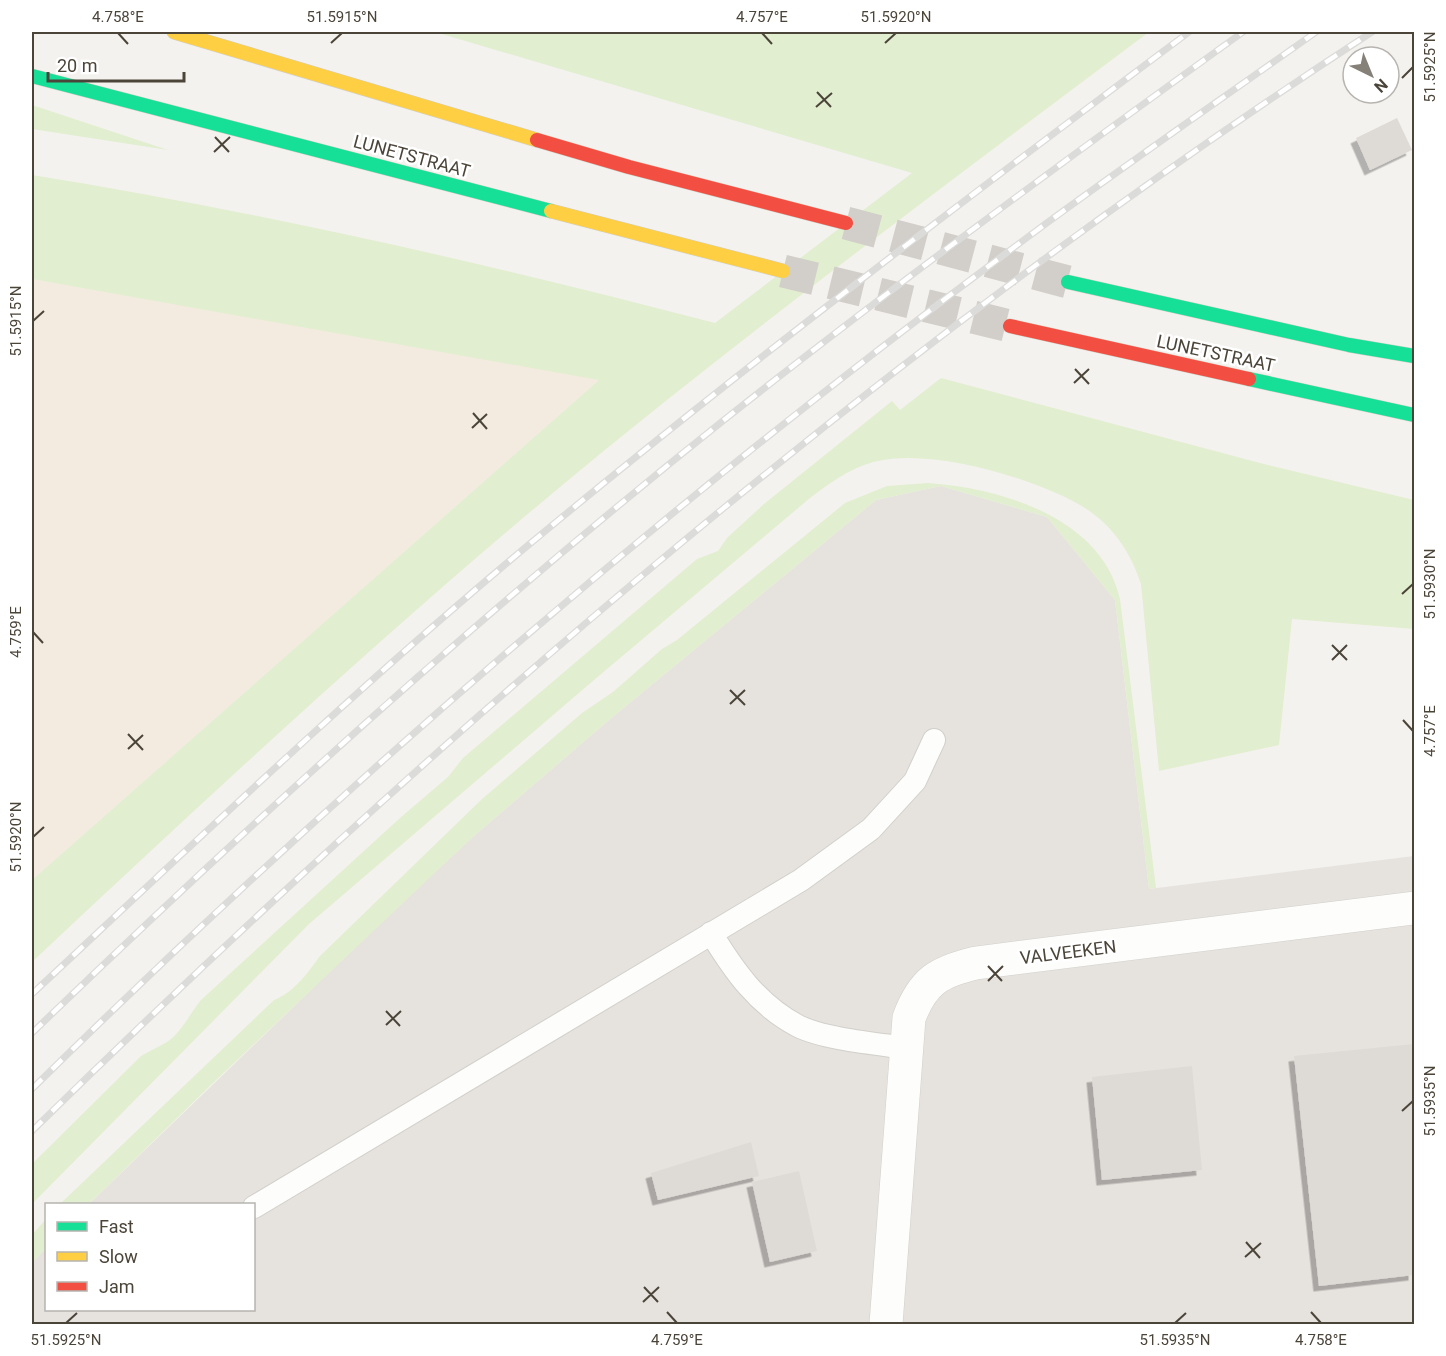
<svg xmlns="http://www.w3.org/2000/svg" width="1446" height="1356" font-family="Roboto,sans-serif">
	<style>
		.commercial { fill: #f3ebdf }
		.industrial { fill: #e6e2de }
		.green { fill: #e1eecf }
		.building { fill: #dedbd6; filter: url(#shadow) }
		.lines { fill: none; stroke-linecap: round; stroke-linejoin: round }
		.secondary-tunnel { stroke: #d2cfca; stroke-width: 33; stroke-dasharray: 33 16; stroke-linecap: butt }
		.lane-casing { stroke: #d2d0cb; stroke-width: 24 }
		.street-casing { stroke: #d2d0cb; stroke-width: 34 }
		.fast-casing { stroke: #d3cfc5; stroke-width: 15 }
		.slow-casing { stroke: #d3cfc5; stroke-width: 15 }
		.jam-casing { stroke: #d3cfc5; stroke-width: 15 }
		.lane { stroke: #fdfdfc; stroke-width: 22 }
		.street { stroke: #fdfdfc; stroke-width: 33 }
		.fast { stroke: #16e098; stroke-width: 14 }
		.slow { stroke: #ffcf43; stroke-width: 14 }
		.jam { stroke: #f24e42; stroke-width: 14 }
		.rail-casing { stroke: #dbdbda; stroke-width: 7 }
		.rail { stroke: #fff; stroke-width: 4.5; stroke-dasharray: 14; stroke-linecap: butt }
		.ticks { fill: none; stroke: #4b4439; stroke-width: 2 }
		.labels { text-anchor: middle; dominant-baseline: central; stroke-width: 5; stroke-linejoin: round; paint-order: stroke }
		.street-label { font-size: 18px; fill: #4b4439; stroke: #fff }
		.neatline { fill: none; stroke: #4b4439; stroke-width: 2 }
		.ticks-label { font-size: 15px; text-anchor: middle; fill: #4b4439 }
	</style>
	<defs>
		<filter id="shadow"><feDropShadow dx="-5.5" dy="5.5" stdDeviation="0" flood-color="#0004"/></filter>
	</defs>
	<rect width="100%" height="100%" fill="#f4f2ee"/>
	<!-- commercial -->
	<polygon class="commercial" points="32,279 600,379 32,880"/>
	<!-- industrial -->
	<polygon class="industrial" points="941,486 1047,517 1115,600 1149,889 1414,856 1414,1324 32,1324 32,1263 46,1248 46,1310 254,1310 254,1204 89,1204 393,911 475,835 609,720 876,500"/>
	<!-- green -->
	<g class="green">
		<path d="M435,32H1149C988,153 825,274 667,400C445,576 238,769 32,962V880L599,380L32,279V175C262,212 489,264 715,323L912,173Z"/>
		<polygon points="32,105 168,150 32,129"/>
		<path d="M941,378L1260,463L1414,500V629L1292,619L1279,745L1159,771L1141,584C1131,553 1113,526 1085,508C1038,479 933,448 878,461C853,466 830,483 810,498L594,680L309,924L32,1204V1164L141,1056C149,1051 159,1047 167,1042C182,1032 190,1013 201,1000L400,818L448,777L463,758L697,559L718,551L727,538L764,504L892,401L900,410Z"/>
		<path d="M928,483C1001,488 1102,518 1120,599L1156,888L1149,889L1115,600L1047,517L941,486L876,500L609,720L475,835L214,1082L89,1204H60L274,1000C294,992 307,974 320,956L481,800L582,713L613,692L662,649L677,640L845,503L887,486Z"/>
		<polygon points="46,1219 46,1248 32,1263 32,1235"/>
	</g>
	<!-- building -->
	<g class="building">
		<polygon points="1397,118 1412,150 1370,170 1356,138"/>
		<polygon points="1414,1044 1414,1275 1319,1286 1294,1056"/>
		<polygon points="1192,1066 1202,1170 1102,1180 1092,1077"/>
		<polygon points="751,1142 759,1176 658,1200 651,1173"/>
		<polygon points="799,1171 817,1251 770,1262 752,1182"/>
	</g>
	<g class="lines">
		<!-- secondary-tunnel -->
		<g class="secondary-tunnel">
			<polyline points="846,223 1068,282"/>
			<polyline points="783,271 1010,326"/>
		</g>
		<!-- lane casing -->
		<g class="lane-casing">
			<g id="lane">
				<path d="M711,933C734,971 758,1005 798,1026C823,1039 879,1044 907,1048"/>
				<polyline points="254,1207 801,880 871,829 915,781 934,740"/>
			</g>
		</g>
		<!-- street casing -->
		<g class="street-casing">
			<path id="street" d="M886,1324L909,1018C923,981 938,972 976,963L1414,908"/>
		</g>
		<!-- fast casing -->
		<g class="fast-casing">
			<g id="fast">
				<polyline points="32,76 551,211"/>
				<polyline points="1068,282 1349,345 1414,356"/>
				<polyline points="1249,379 1414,415"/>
			</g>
		</g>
		<!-- slow casing -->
		<g class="slow-casing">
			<g id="slow">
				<polyline points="174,32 537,140"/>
				<polyline points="551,211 783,271"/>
			</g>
		</g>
		<!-- jam casing -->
		<g class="jam-casing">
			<g id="jam">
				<polyline points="537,140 629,167 846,223"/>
				<polyline points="1010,326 1249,379"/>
			</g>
		</g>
		<!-- lane -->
		<use href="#lane" class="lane"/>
		<!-- street -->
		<use href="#street" class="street"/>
		<!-- fast -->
		<use href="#fast" class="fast"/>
		<!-- slow -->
		<use href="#slow" class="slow"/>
		<!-- jam -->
		<use href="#jam" class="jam"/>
		<!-- rail casing -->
		<g class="rail-casing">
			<g id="rail">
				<path d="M32,994C196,841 359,686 532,542C745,365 967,198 1189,32"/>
				<path d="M32,1033C254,819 483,612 724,420C893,286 1068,158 1243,32"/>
				<path d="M32,1089C346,780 682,492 1036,231C1128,163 1223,98 1316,32"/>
				<path d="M32,1131C445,727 887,347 1372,32"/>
			</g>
		</g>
		<!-- rail -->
		<use href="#rail" class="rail"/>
	</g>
	<!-- ticks -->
	<path class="ticks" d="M118,33L128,44M762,33L772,44M331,43L342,33M885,43L896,33M1402,78L1413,67M817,92L831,107M816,107L832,93M215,137L229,152M214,152L230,137M33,321L44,311M1075,369L1089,384M1074,383L1089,369M473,413L487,429M472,428L487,414M1402,594L1413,584M33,632L43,643M1332,645L1347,660M1332,660L1347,645M730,690L745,705M730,704L745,690M1403,720L1413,731M128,734L143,750M128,749L143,735M33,837L44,827M988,966L1002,981M988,981L1003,966M386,1011L400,1026M386,1025L401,1011M1402,1111L1413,1101M1246,1242L1260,1258M1245,1257L1261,1243M644,1287L658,1302M643,1302L659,1287M667,1312L677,1323M1311,1312L1321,1323M66,1323L77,1313M1175,1323L1186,1313"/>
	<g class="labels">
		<!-- street labels -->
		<g class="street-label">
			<text transform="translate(412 156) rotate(15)">LUNETSTRAAT</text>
			<text transform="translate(1216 353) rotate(12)">LUNETSTRAAT</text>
			<text transform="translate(1068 952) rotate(-7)">VALVEEKEN</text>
		</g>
	</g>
	<!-- border -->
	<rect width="1446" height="1356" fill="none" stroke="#ffffff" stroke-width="66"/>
	<!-- legend -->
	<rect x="45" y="1203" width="210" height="108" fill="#ffffff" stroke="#b7b4b0" stroke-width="1.5"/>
	<rect x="57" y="1222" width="30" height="9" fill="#16e098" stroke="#b7b4b0" stroke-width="1.5"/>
	<text x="99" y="1233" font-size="18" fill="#4b4439">Fast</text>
	<rect x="57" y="1252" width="30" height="9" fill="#ffcf43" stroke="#b7b4b0" stroke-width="1.5"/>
	<text x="99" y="1263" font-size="18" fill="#4b4439">Slow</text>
	<rect x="57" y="1282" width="30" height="9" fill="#f24e42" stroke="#b7b4b0" stroke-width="1.5"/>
	<text x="99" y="1293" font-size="18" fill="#4b4439">Jam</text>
	<!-- north arrow -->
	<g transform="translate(1371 75) rotate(137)"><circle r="28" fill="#ffffff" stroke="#b7b4b0" stroke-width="1.5"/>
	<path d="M0-4.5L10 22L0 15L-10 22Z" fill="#868178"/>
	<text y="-9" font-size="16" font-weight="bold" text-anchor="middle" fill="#4b4439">N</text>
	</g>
	<!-- scale -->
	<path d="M48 72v9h136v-9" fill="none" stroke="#4b4439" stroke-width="3"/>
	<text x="57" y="72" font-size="18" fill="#4b4439" stroke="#ffffff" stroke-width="4.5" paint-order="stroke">20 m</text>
	<rect x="33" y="33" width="1380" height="1290" class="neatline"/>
	<g class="ticks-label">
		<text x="118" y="22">4.758°E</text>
		<text x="342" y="22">51.5915°N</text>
		<text x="762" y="22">4.757°E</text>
		<text x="896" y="22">51.5920°N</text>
		<text transform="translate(1430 67) rotate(-90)" y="5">51.5925°N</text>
		<text transform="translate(16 321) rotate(-90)" y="5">51.5915°N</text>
		<text transform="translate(1430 584) rotate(-90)" y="5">51.5930°N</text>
		<text transform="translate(16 632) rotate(-90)" y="5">4.759°E</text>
		<text transform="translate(1430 731) rotate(-90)" y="5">4.757°E</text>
		<text transform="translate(16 837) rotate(-90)" y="5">51.5920°N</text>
		<text transform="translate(1430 1101) rotate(-90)" y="5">51.5935°N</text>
		<text x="66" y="1345">51.5925°N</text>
		<text x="677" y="1345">4.759°E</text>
		<text x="1175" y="1345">51.5935°N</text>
		<text x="1321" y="1345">4.758°E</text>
	</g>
</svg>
